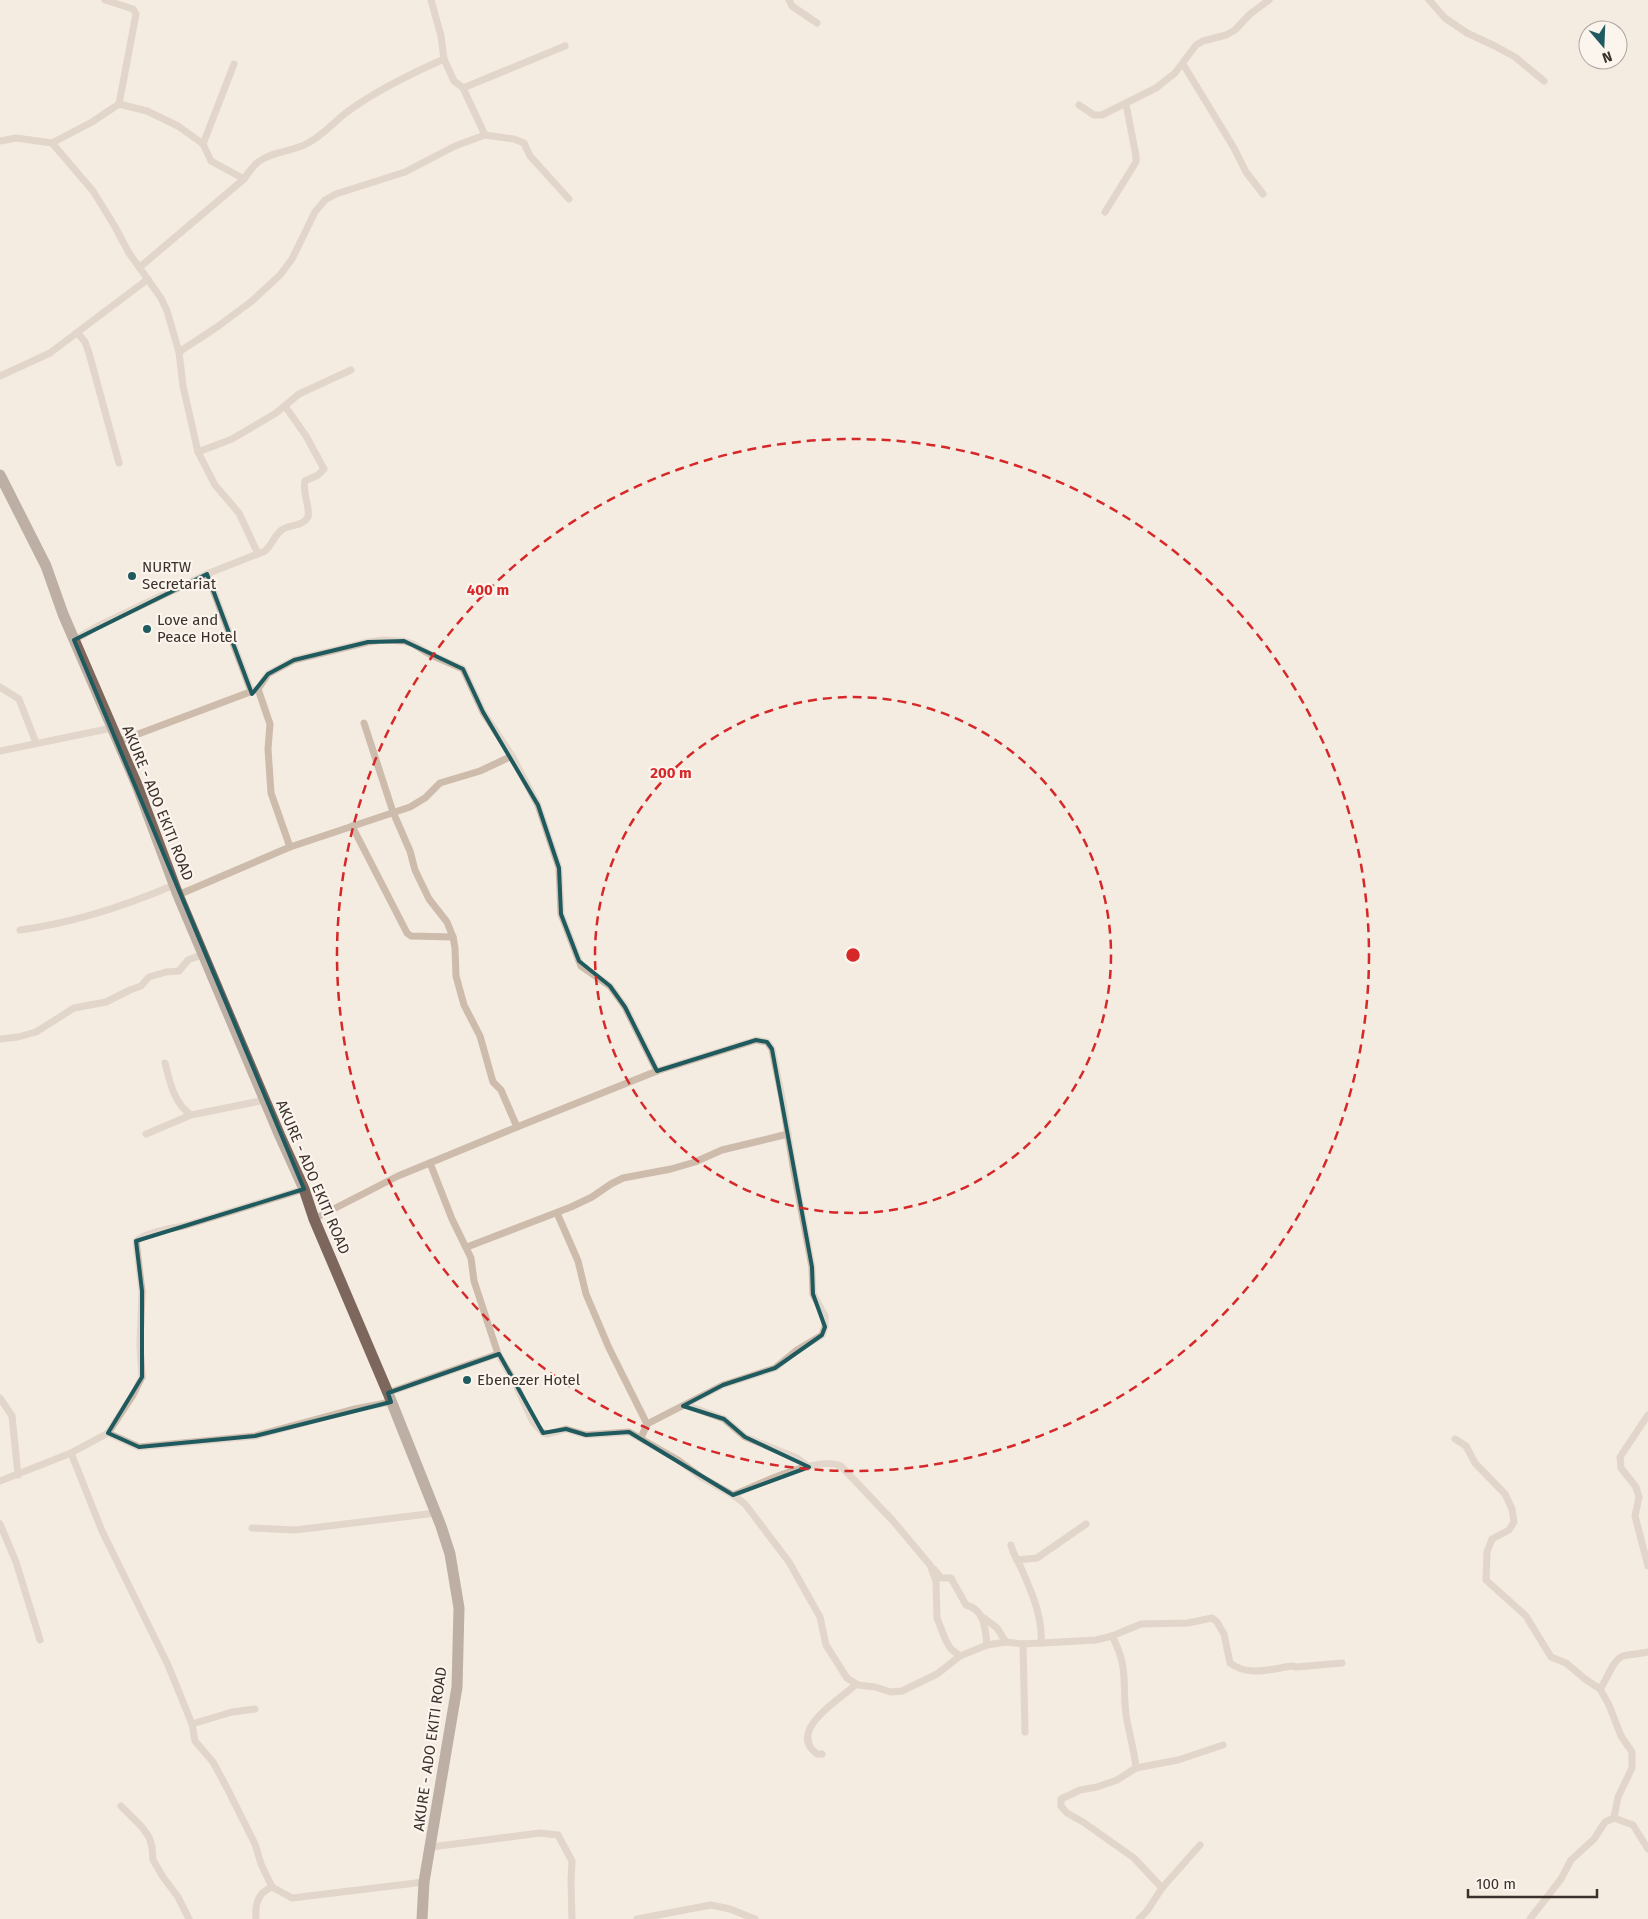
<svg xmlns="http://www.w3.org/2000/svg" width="1648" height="1919" font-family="'Fira Sans',sans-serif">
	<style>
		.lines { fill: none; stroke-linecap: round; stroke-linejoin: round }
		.minor { stroke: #cdbbac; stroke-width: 7 }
		.primary { stroke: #7d675c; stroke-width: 11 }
		.marked { fill: none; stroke: #1f5a5e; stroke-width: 4; stroke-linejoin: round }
		.ring { fill: none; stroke: #d62828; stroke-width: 2.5; stroke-dasharray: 9 6 }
		.poi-dot { fill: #1f5a5e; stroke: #fbf5ee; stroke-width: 2 }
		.labels { text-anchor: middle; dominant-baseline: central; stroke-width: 4.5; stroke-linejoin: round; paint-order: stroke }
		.poi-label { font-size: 15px; fill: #3b302b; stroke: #fbf5ee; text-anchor: start }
		.street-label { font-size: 15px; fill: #3b302b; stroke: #fbf5ee }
		.centre { fill: #d62828; stroke: #fbf5ee; stroke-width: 2.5 }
		.ring-label { font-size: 15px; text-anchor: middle; font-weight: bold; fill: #d62828; stroke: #fbf5ee; stroke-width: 4.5; stroke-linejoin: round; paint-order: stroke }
	</style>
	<rect width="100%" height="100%" fill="#f4ebe1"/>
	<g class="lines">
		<!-- minor -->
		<g class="minor">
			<polyline points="105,0 133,9 136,14 119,104"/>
			<polyline points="431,0 441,36 444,59 454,81 463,88 485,135"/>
			<polyline points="789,0 792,6 817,23"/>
			<polyline points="1429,0 1445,18 1467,33 1495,46 1515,57 1544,81"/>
			<polyline points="1183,64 1234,148 1246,172 1263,194"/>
			<polyline points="463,88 565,46"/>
			<polyline points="1079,105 1094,115 1102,115 1156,88 1175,73 1196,45 1203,41 1226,35 1235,30 1250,14 1269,0"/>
			<path d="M0,141L16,138L52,143L92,122L119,104L147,111L178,126L203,144L211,161L244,179C248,173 252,167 258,162C272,151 293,152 308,143C323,135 334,122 347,112C377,90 410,74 444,59"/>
			<polyline points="52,143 93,191 114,225 129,253 161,298 167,311 179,352 217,327 252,301 280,275 292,259 315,212 325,200 336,194 405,172 455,146 485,135 514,139 524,143 530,156 569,199"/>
			<polyline points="203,144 234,64"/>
			<polyline points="1105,212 1136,162 1136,156 1126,104"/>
			<polyline points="140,267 244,179"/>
			<polyline points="78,333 85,342 89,353 119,463"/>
			<polyline points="179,352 183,386 198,452 215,485 239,513 258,554"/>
			<polyline points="0,376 50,353 148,279"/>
			<polyline points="198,452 232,439 276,413 299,394 351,370"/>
			<path d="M207,574L265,551C272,545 275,534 283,529C292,524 302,527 308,517C310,505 302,493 305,481L318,475L324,469L306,436L285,406"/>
			<polyline points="74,640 98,626 207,574 251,691"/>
			<polyline points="0,687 19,699 36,743"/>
			<polyline points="258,689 270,724 268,749 271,793 290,847"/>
			<polyline points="364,723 393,812 410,851 415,870 429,899 447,922 453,937 455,948 456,976 464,1005 480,1036 493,1082 501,1090 517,1127"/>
			<polyline points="117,742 258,689 268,674 294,660 368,642 382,640 404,641 413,644 431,655 463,669 483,712 512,756 538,805 559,868 561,914 579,961 581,966 610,986 625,1007 657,1071"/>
			<polyline points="0,751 112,728"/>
			<polyline points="352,826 407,933 411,936 453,937"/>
			<polyline points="178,895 290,847 410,807 425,798 440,783 480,771 512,756"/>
			<path d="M20,930C73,923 125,906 174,885"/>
			<polyline points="0,1039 18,1037 36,1032 74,1008 106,1002 130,990 141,986 149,977 166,972 179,971 188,960 204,954"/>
			<path d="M165,1063C170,1083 174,1103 191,1115"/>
			<polyline points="146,1134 191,1115 265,1100"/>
			<polyline points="430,1163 452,1219 471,1258 474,1281 498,1354"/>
			<polyline points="557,1213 578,1261 586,1294 609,1348 647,1424"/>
			<polyline points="314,1219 398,1176 517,1127 657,1071 756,1040 767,1042 772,1049 782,1098 793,1166 812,1267 813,1294 825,1316 825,1327 822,1335 797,1350 775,1368 723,1385 647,1424 641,1438"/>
			<polyline points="467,1247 571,1207 592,1197 611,1184 623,1178 671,1169 695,1162 722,1150 788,1134"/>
			<path d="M388,1393L498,1354L514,1381L533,1422L543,1433L548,1434L566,1429L586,1435L629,1432L678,1460L701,1477L733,1495L745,1504L789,1562L820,1617L826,1645L847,1678L858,1685L875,1687L891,1692L902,1691L937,1674L960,1656L987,1645L1006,1642L1023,1644L1096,1640L1112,1636L1141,1624L1188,1623L1212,1618L1217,1622L1224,1634L1230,1663C1248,1677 1271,1669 1292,1666L1296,1667L1342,1663"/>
			<polyline points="0,1398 12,1416 18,1475"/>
			<polyline points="686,1405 724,1419 745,1437 797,1458 809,1467"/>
			<polyline points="1648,1415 1620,1457 1621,1468 1636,1487 1639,1497 1635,1516 1648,1566"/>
			<polyline points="108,1433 139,1447 203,1441 255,1436 355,1409 391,1402"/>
			<polyline points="1455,1439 1466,1446 1475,1463 1505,1494 1512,1509 1514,1522 1509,1530 1492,1539 1487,1552 1486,1580 1526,1616 1551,1657 1566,1663 1585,1679 1600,1689 1609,1705 1621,1736 1632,1752 1632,1768 1618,1797 1614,1818"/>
			<polyline points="71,1453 102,1531 168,1665 192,1724 195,1741 213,1762 227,1788 255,1844 261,1864 272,1887 292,1898 424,1882"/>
			<path d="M0,1481L71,1453L108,1433L133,1395L142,1377L140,1345L142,1291L136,1241C149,1231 171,1229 187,1225C226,1213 265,1201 304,1189"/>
			<path d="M733,1495C758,1485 816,1455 841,1466L894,1522L930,1565L936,1581L937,1618L946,1641L951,1649L960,1656"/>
			<polyline points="0,1524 16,1562 40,1640"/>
			<polyline points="252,1528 295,1530 436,1513"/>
			<path d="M1011,1545C1013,1554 1018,1561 1022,1570C1032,1593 1043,1618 1041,1643"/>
			<polyline points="1017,1560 1037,1558 1086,1524"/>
			<path d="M934,1569L941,1578H951L966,1605C985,1610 985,1628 987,1645"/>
			<polyline points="984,1618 997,1628 1006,1642"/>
			<path d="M1112,1636C1129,1668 1122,1682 1126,1715C1129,1733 1134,1749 1136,1768"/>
			<polyline points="1023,1644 1025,1732"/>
			<path d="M1600,1689C1607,1680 1613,1659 1623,1656C1631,1654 1640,1654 1648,1652"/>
			<polyline points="192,1724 232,1712 255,1709"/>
			<path d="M822,1754H817C787,1731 837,1701 853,1687L854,1683"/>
			<polyline points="121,1806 142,1827 149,1837 152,1847 153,1860 163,1877 178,1897 189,1919"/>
			<polyline points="431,1847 540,1833 558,1835 572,1861 571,1881 572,1919"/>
			<polyline points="1162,1888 1134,1858 1083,1822 1067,1813 1061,1806 1061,1799 1080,1790 1097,1787 1117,1780 1136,1768 1178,1760 1223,1745"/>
			<path d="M256,1919C255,1905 257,1893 272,1887"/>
			<polyline points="637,1919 711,1905 730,1909 755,1919"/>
			<polyline points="1139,1919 1147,1911 1162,1888 1200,1845"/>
			<polyline points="1530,1919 1561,1879 1571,1860 1594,1839 1605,1822 1614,1818 1633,1825 1648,1849"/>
		</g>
		<!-- primary -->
		<polyline class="primary" points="0,475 46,566 63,614 137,785 178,895 280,1136 304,1189 314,1219 388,1393 441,1526 450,1554 459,1608 457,1687 424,1882 422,1919"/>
	</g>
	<!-- marked area -->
	<path d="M0 0H1648V1919H0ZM207,574L252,694L268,674L294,660L368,642L404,641L463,669L483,712L538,805L559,868L561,914L579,961L610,986L625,1007L657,1071L756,1040L767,1042L772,1049L812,1267L813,1294L825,1327L822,1335L775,1368L723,1385L683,1406L724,1419L745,1437L809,1467L733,1495L629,1432L586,1435L566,1429L543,1433L499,1354L388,1393L391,1402L255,1436L139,1447L108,1433L142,1377V1291L136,1241L304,1189L74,640Z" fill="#f4ebe1" fill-opacity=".55" fill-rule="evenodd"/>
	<path class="marked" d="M207,574L252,694L268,674L294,660L368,642L404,641L463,669L483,712L538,805L559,868L561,914L579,961L610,986L625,1007L657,1071L756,1040L767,1042L772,1049L812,1267L813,1294L825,1327L822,1335L775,1368L723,1385L683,1406L724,1419L745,1437L809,1467L733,1495L629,1432L586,1435L566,1429L543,1433L499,1354L388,1393L391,1402L255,1436L139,1447L108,1433L142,1377V1291L136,1241L304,1189L74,640Z"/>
	<!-- distance rings -->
	<g class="ring">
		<circle cx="853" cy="955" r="258"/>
		<circle cx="853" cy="955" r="516"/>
	</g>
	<!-- markers -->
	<g class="poi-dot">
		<circle cx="132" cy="576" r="5"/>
		<circle cx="147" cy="629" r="5"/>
		<circle cx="467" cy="1380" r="5"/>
	</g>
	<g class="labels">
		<!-- poi labels -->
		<g class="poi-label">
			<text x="142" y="567">NURTW<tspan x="142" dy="17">Secretariat</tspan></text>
			<text x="157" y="620">Love and<tspan x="157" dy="17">Peace Hotel</tspan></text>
			<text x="477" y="1380">Ebenezer Hotel</text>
		</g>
		<!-- street labels -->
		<g class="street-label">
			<text transform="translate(158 803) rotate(68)">AKURE - ADO EKITI ROAD</text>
			<text transform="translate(313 1177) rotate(67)">AKURE - ADO EKITI ROAD</text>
			<text transform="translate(430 1749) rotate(-82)">AKURE - ADO EKITI ROAD</text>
		</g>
	</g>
	<circle cx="853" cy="955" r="8" class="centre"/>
	<g class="ring-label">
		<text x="488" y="595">400 m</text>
		<text x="671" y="778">200 m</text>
	</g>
	<!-- north arrow -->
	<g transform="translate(1603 45) rotate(161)"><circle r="24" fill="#fbf5ee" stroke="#aea6a0"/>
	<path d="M0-4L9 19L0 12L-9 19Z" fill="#1f5a5e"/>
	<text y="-8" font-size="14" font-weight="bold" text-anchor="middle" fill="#3b302b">N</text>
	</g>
	<!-- scale -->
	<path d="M1468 1889v8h129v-8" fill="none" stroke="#3b302b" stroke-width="2.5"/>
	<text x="1476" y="1889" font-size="15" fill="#3b302b" stroke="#fbf5ee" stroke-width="4" paint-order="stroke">100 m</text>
</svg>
